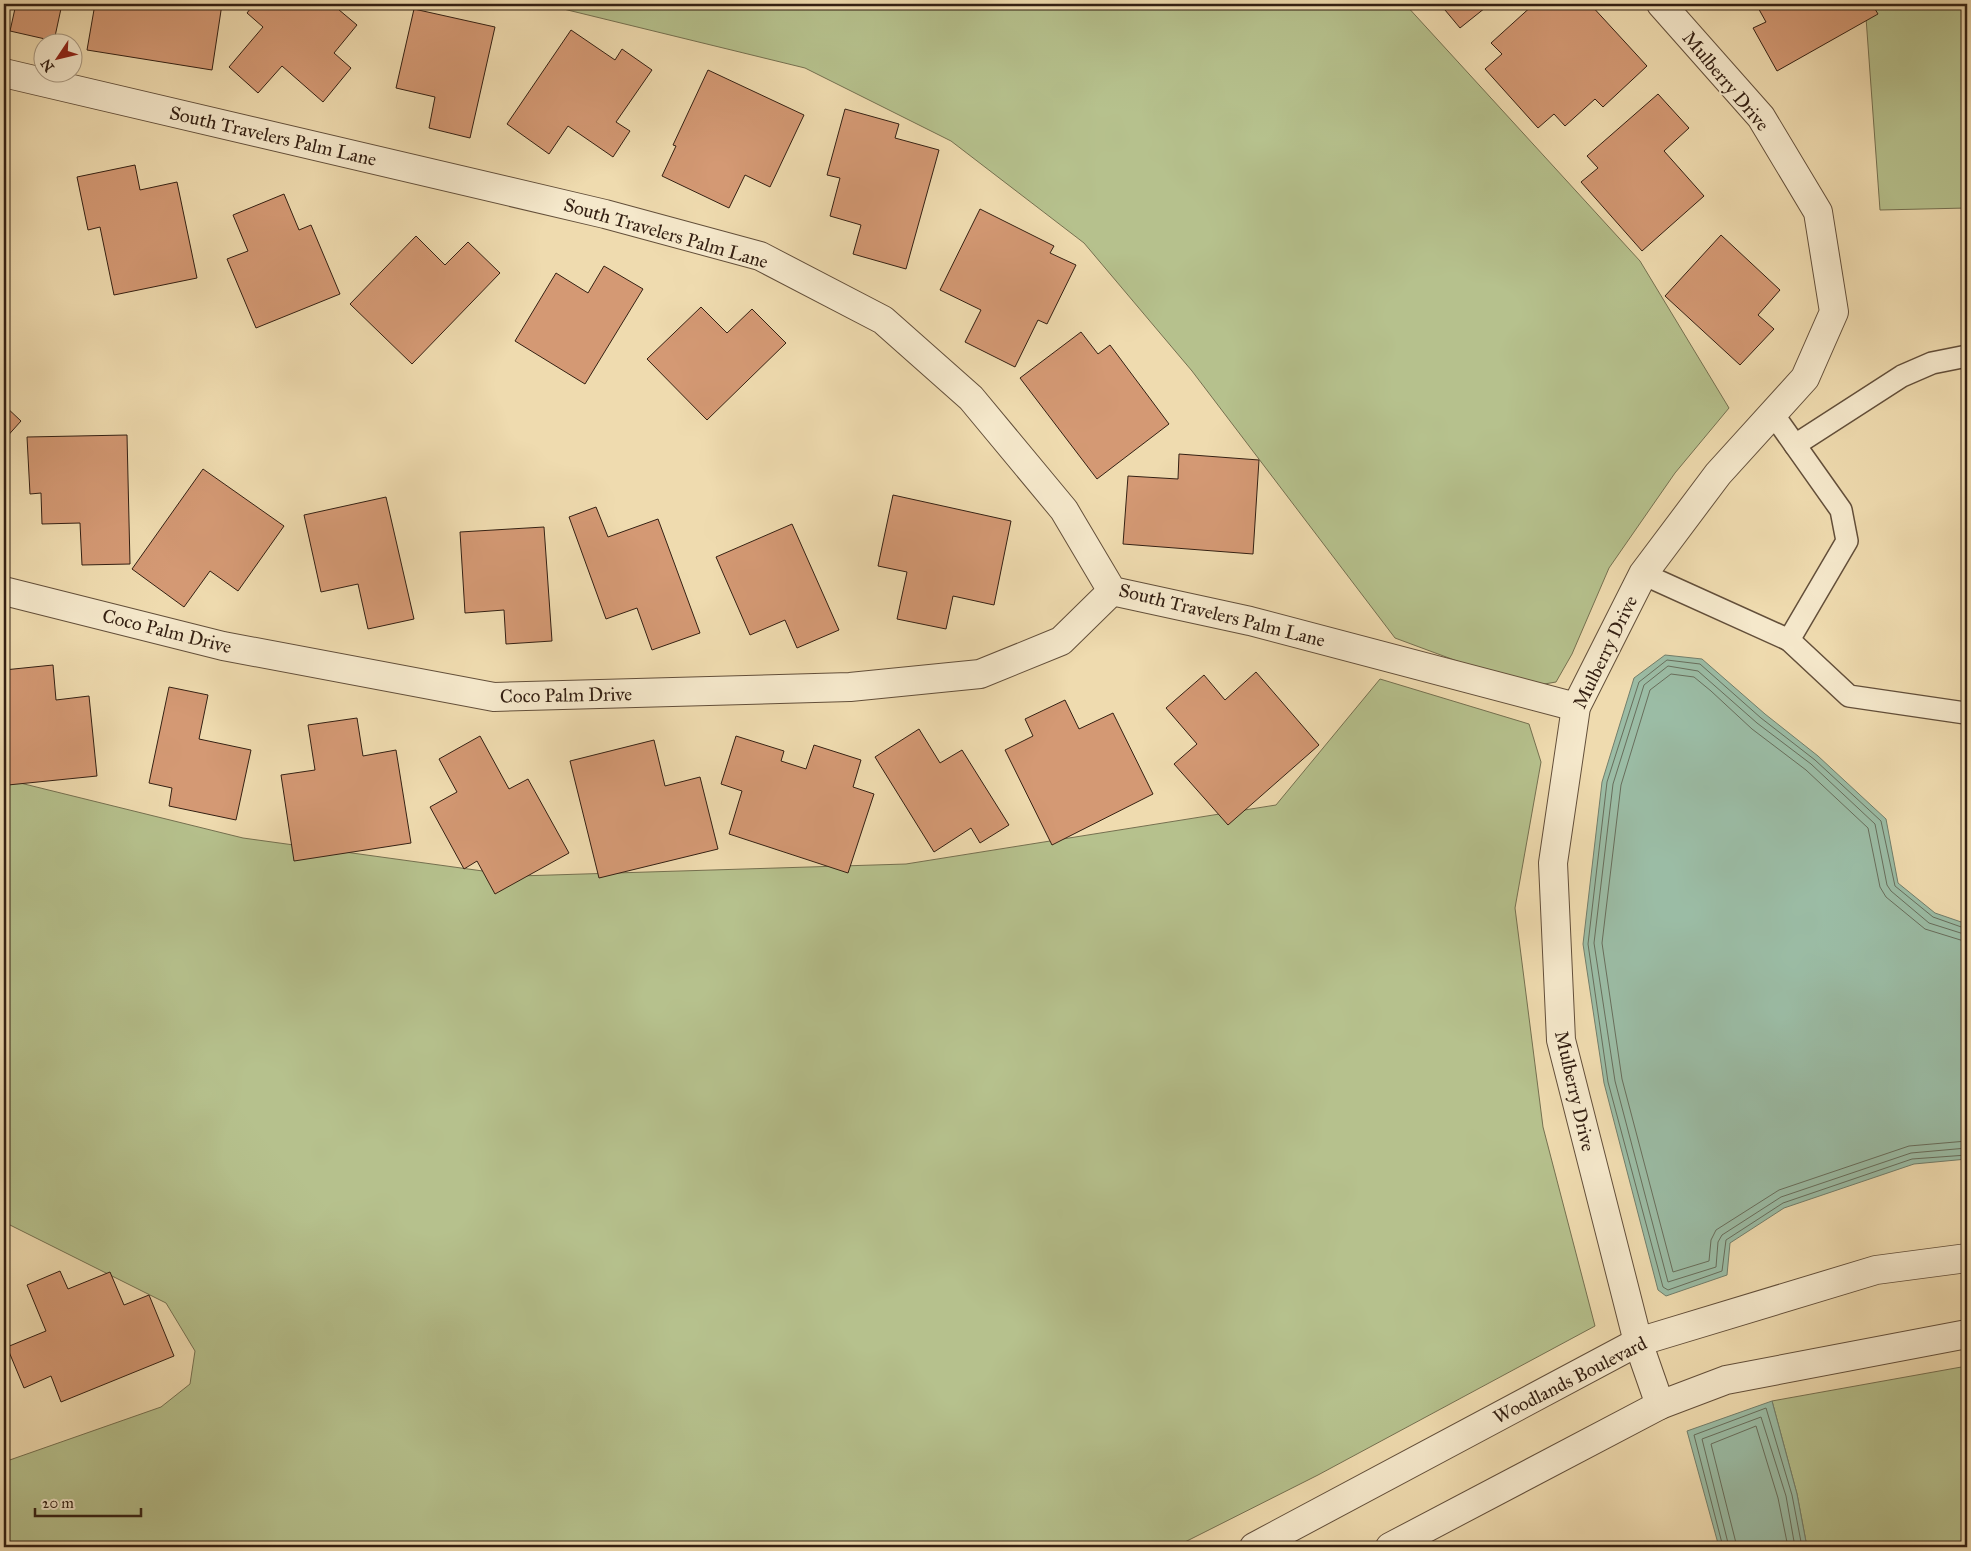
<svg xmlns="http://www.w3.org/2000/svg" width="1971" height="1551" font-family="'IM FELL Great Primer',serif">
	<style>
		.green { fill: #b6c18d; stroke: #757050 }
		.water { fill: #9bbca5; stroke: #727e6b }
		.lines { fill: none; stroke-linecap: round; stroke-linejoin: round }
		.shore { stroke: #686e5c; stroke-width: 1 }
		.building { fill: #d49974; stroke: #342013 }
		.service-casing { stroke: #634f3a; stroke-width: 24 }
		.minor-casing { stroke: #634f3a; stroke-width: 30 }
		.service { stroke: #f5e8cb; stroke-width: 21 }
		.minor { stroke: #f5e8cb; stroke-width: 28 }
		.labels { text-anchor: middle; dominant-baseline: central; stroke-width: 4; stroke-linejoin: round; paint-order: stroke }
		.street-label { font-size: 19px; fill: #342013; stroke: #f5e8cb }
	</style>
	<rect width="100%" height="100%" fill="#efdbaf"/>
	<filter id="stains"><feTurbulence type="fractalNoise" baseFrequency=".004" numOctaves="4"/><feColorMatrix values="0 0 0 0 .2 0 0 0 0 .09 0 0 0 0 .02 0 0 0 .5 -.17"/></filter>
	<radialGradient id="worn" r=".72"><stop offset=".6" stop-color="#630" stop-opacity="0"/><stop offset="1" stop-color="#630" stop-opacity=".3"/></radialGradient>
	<!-- green -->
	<g class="green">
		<polygon points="543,4 1405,4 1640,261 1729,408 1675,473 1609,568 1572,654 1556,682 1527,687 1395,638 1192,371 1084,243 951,141 805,68"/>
		<polygon points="1865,4 1967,4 1967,208 1880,210"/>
		<polygon points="1380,679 1529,724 1541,762 1515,908 1543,1127 1595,1326 1318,1475 1175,1547 4,1547 4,1462 161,1407 190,1384 195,1351 166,1303 4,1222 4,779 243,838 519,876 906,864 1276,805"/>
		<polygon points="1967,1366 1967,1547 1807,1547 1797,1494 1772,1401"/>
	</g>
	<!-- water -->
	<g class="water">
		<polygon points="1665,655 1702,659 1765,714 1818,756 1886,819 1898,883 1935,913 1967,924 1967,1159 1914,1164 1784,1208 1730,1243 1727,1275 1666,1296 1658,1290 1604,1083 1583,944 1602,782 1634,678"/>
		<polygon points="1772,1401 1797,1494 1807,1547 1719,1547 1687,1431"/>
	</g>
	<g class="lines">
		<!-- shore -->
		<g class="shore">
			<polyline points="1967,929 1933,917 1895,886 1881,821 1815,760 1761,718 1700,664 1667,660 1639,682 1607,782 1588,944 1608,1082 1663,1287 1668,1290 1722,1271 1726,1240 1783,1203 1912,1159 1967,1155"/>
			<polyline points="1967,935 1929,923 1891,891 1887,885 1875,824 1811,764 1757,723 1698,671 1668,666 1644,685 1613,784 1594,943 1615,1081 1668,1282 1716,1267 1718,1242 1722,1235 1781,1197 1911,1153 1967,1148"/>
			<polyline points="1967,942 1925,929 1886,897 1880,887 1868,828 1806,770 1752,729 1711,691 1694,677 1671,674 1650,690 1621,785 1602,943 1622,1079 1673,1272 1709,1261 1711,1240 1716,1230 1779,1190 1909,1146 1967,1141"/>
			<polyline points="1723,1547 1694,1435 1766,1408 1792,1495 1802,1547"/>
			<polyline points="1729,1547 1702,1439 1761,1417 1786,1496 1795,1547"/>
			<polyline points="1737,1547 1711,1444 1756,1426 1778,1498 1788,1547"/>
		</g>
	</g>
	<!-- building -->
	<g class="building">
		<polygon points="16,4 62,4 54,41 10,31"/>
		<polygon points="95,4 222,4 212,70 87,50"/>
		<polygon points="254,4 332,4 357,25 334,53 351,68 323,102 282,66 258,93 229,67 263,27 247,13"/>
		<polygon points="1440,4 1490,4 1460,28"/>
		<polygon points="1534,4 1590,4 1647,66 1603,107 1595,99 1565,126 1554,114 1538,128 1485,69 1502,54 1491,43"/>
		<polygon points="1756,4 1872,4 1878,14 1777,71 1753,28 1766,22"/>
		<polygon points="414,9 495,27 470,138 429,128 435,97 396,88"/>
		<polygon points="571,30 615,60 622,49 652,70 616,122 630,131 613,157 568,126 549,154 507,124"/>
		<polygon points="708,70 804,115 770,187 745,175 729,208 662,176 676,146 673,145"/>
		<polygon points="1658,94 1689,128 1664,151 1704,196 1642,251 1581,182 1598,168 1587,156"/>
		<polygon points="845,109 899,124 895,138 939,150 906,269 853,254 861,225 830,216 840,178 827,175"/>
		<polygon points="135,165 140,190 177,182 197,278 114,295 100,227 88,230 77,177"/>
		<polygon points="284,194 299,230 311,225 340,294 256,328 227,259 248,251 233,215"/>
		<polygon points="980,209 1054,246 1050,253 1076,265 1047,324 1038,320 1015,367 965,342 981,310 940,290"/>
		<polygon points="1721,235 1780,290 1758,315 1774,329 1740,365 1665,296"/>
		<polygon points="416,236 445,265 468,242 500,273 412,364 350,304"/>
		<polygon points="604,266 643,289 585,384 515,341 556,273 588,293"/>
		<polygon points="701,307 727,333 752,309 786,343 707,420 647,359"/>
		<polygon points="1081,332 1098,354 1110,345 1169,424 1097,479 1020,378"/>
		<polygon points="4,405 21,421 4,440"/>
		<polygon points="127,435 130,564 82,565 80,523 42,524 41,493 30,494 27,437"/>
		<polygon points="1179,454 1259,460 1253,554 1123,544 1128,476 1178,479"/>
		<polygon points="203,469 284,526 238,591 210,571 184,607 132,569"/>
		<polygon points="893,495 1011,521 994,605 953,596 946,629 897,619 907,572 878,566"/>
		<polygon points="386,497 414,619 368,629 358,584 321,592 304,515"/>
		<polygon points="596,507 608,537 658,519 700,633 652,650 637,608 606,619 569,517"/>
		<polygon points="792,524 839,630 797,648 785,620 750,635 716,557"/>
		<polygon points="544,527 552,641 506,644 504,610 465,613 460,532"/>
		<polygon points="53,665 56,700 89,696 97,776 8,785 4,739 4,670"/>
		<polygon points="1256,672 1319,745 1228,825 1174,764 1197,744 1166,708 1204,675 1225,700"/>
		<polygon points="169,687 208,695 199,739 251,750 236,820 169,806 172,788 149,783"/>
		<polygon points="1065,700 1079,729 1113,713 1153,794 1052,845 1005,750 1033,736 1025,719"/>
		<polygon points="357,718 363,756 396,750 411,843 294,861 281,775 315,770 308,725"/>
		<polygon points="919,729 940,763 962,750 1009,825 980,843 971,828 934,852 875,757"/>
		<polygon points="480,736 509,789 528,779 569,853 495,894 477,861 464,869 430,807 457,792 439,759"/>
		<polygon points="736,736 784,751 781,761 806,769 814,745 861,760 853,787 874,794 848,873 729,834 742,791 721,784"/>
		<polygon points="654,740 665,786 700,777 718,849 599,878 570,761"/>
		<polygon points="60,1271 68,1289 110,1272 124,1305 149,1295 174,1356 61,1402 51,1376 24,1388 7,1347 46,1331 27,1285"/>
	</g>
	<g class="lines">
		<!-- service casing -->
		<g class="service-casing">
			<g id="service">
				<polyline points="1795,445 1902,376 1932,363 1967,356"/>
				<polyline points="1643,574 1789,640 1847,541 1841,510 1773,414"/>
				<polyline points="1789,640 1849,696 1965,713"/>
			</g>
		</g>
		<!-- minor casing -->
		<g class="minor-casing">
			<g id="minor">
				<polyline points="4,73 605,214 760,256 883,320 971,398 1064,510 1112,591 1250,621 1576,707"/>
				<polyline points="4,591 223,646 494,697 850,687 980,674 1061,641 1112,591"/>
				<polyline points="1660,1405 1638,1342 1561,1040 1553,863 1576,707 1643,574 1718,474 1805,378 1834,312 1818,212 1761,117 1661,4"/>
				<polyline points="1254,1547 1638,1342 1876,1270 1967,1258"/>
				<polyline points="1390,1547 1660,1405 1726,1380 1967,1334"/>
			</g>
		</g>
		<!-- service -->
		<use href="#service" class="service"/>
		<!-- minor -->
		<use href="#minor" class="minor"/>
	</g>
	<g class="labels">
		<!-- street labels -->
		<g class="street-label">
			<text transform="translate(1726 81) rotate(50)">Mulberry Drive</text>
			<text transform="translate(273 136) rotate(13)">South Travelers Palm Lane</text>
			<text transform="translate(666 233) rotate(16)">South Travelers Palm Lane</text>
			<text transform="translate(1222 615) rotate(14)">South Travelers Palm Lane</text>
			<text transform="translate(167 631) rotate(14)">Coco Palm Drive</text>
			<text transform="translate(1605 652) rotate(-64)">Mulberry Drive</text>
			<text transform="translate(566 695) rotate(-1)">Coco Palm Drive</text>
			<text transform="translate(1575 1091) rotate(77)">Mulberry Drive</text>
			<text transform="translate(1570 1380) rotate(-27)">Woodlands Boulevard</text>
		</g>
	</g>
	<!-- margin -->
	<rect width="1971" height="1551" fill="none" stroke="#efdbaf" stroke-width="20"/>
	<rect x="5" y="5" width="1961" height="1541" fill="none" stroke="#342013" stroke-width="2.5"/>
	<rect x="10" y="10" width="1951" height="1531" fill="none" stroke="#342013"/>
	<!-- north arrow -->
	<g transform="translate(58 58) rotate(235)"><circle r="24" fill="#f5e8cb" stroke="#a89881"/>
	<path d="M0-4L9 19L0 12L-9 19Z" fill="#8f2418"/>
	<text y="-8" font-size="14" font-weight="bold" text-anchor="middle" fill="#342013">N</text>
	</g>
	<!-- scale -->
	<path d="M35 1508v8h106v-8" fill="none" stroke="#342013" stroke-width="2.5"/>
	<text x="42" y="1508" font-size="15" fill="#342013" stroke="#f5e8cb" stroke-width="4" paint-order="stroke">20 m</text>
	<rect width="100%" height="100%" filter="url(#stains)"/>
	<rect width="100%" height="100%" fill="url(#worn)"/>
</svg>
